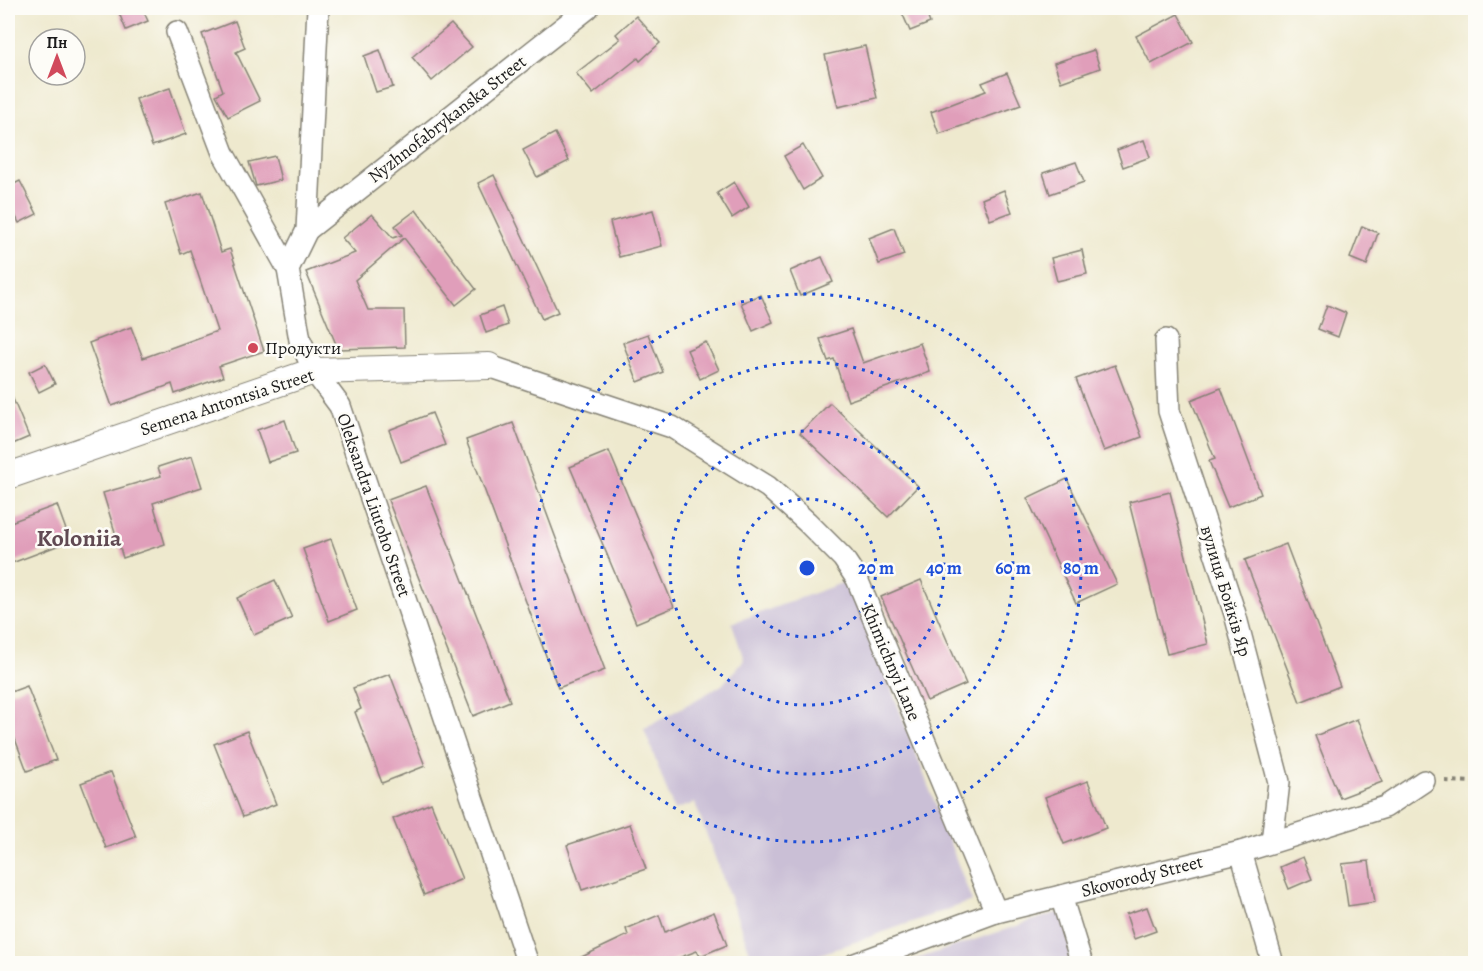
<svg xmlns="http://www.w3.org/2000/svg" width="1483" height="971" font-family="Alegreya,serif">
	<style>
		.industrial { fill: #cabfd6 }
		.building { fill: #e09eba }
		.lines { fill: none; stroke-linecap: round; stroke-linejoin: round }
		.minor-casing { stroke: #858275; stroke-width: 24 }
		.tertiary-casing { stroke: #858275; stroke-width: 28 }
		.path { stroke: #858275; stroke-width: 4; stroke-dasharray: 4.5 4.5; stroke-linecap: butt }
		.minor { stroke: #fff; stroke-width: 21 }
		.tertiary { stroke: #fff; stroke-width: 26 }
		.ring { fill: none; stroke: #1d4ed8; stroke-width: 3; stroke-dasharray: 3 6 }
		.poi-dot { fill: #d1495b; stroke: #fdfcf7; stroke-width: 2 }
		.labels { text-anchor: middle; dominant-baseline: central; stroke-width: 5; stroke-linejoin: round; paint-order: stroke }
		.street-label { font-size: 18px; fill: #1c1c1c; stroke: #fdfcf7 }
		.poi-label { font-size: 18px; fill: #1c1c1c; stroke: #fdfcf7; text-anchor: start }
		.district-label { font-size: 24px; font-weight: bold; fill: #614a53; stroke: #fdfcf7 }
		.centre { fill: #1d4ed8; stroke: #fdfcf7; stroke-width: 3 }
		.ring-label { font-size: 18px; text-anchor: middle; font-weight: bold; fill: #1d4ed8; stroke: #fdfcf7; stroke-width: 5; stroke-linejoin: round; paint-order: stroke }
	</style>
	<rect width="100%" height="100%" fill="#fdfcf7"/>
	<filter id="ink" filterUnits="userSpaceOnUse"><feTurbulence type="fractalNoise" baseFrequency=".0167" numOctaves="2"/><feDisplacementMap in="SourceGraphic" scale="12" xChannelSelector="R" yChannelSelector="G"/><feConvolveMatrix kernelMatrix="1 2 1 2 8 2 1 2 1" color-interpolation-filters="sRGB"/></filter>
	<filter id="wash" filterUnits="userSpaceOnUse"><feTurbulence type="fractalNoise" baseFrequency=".008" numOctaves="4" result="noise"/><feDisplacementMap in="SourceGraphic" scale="24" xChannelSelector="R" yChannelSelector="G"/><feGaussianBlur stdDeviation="1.35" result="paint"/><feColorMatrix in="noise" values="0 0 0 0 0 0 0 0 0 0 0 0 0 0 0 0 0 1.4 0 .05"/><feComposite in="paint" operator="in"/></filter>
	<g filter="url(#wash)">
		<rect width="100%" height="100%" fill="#eee9ce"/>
		<!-- industrial -->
		<g class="industrial">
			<polygon points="850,580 972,901 795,963 754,963 695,803 674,810 644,729 722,685 744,660 732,623"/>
			<polygon points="1062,911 1077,964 901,964"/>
		</g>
		<g id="blocks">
			<!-- building -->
			<g class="building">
				<polygon points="117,8 142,8 148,21 126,30"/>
				<polygon points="900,8 924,8 930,23 910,31"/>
				<polygon points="1178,14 1193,42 1151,64 1136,36"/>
				<polygon points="636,16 660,43 640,61 638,58 593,94 576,73 620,39 616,34"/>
				<polygon points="235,21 245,48 236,52 260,101 228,117 216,95 223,91 202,34"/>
				<polygon points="451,24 472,47 432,81 412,57"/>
				<polygon points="865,46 877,98 838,107 825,55"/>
				<polygon points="380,50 393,87 376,92 364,56"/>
				<polygon points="1094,50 1100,68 1061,82 1054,63"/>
				<polygon points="1007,73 1021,105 939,134 931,112 986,91 982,83"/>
				<polygon points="170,88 186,134 152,146 136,99"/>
				<polygon points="555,133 569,161 537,177 523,150"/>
				<polygon points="1144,140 1150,157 1123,167 1117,150"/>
				<polygon points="803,145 822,178 803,190 784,156"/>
				<polygon points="275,156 281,180 256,186 249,162"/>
				<polygon points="1076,162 1084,182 1050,194 1043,173"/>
				<polygon points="494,175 558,312 542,319 478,183"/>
				<polygon points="20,181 37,214 19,223 8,200 8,187"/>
				<polygon points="734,182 749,207 732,218 717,193"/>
				<polygon points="1004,190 1012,212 990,220 982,199"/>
				<polygon points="202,192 221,252 230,249 264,351 219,366 223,377 175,394 172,384 112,406 89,343 131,327 143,358 217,331 190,250 181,254 165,204"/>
				<polygon points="416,210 476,289 456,305 404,238 355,280 368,310 404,310 405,347 338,349 306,272 355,253 342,238 372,214 393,238 402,235 395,226"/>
				<polygon points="653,210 662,246 619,257 610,222"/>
				<polygon points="1362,226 1378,233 1367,265 1350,258"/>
				<polygon points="894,228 904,255 879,264 869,238"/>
				<polygon points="1082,250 1087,274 1057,281 1051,258"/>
				<polygon points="822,257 833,282 800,296 790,271"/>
				<polygon points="761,295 773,322 753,331 741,303"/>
				<polygon points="1327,305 1346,313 1338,337 1318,329"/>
				<polygon points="502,307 508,325 486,333 480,315"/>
				<polygon points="851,329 863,363 920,343 930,372 848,401 834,359 828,361 820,339"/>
				<polygon points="648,334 663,372 638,382 623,343"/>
				<polygon points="706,342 719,370 700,379 687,350"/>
				<polygon points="45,364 55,384 39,392 29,372"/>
				<polygon points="1115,365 1142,437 1104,451 1076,379"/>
				<polygon points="8,387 29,437 8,446"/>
				<polygon points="1221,388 1261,494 1228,507 1209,461 1215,459 1191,400"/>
				<polygon points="830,403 918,486 888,517 800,433"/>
				<polygon points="432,413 445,445 401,462 389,430"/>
				<polygon points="285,420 296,453 268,462 257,430"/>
				<polygon points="513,423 605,670 558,688 466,440"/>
				<polygon points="609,451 674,607 636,623 570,467"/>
				<polygon points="192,456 202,487 153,503 165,544 123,558 103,493 161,476 158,467"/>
				<polygon points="1067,479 1117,584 1076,603 1027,498"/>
				<polygon points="426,486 510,701 473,716 388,500"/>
				<polygon points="1170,492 1208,644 1167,654 1129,502"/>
				<polygon points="57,505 70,541 12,563 8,549 8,523"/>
				<polygon points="331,539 357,610 329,621 303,549"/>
				<polygon points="1286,544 1340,686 1300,702 1245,560"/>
				<polygon points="275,580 292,618 254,635 237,598"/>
				<polygon points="921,580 966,684 927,701 881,597"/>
				<polygon points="390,674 425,766 382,783 355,712 361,709 353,688"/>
				<polygon points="27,686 56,760 27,771 8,720 8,693"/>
				<polygon points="1357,719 1382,782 1340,798 1315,736"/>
				<polygon points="247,731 276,804 243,817 214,744"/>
				<polygon points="111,772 136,837 106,848 81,783"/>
				<polygon points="1088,781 1106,828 1064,844 1045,797"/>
				<polygon points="431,803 462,879 424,895 393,819"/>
				<polygon points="630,824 646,869 582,890 567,845"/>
				<polygon points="1303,857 1312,879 1289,889 1280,867"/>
				<polygon points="1369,861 1375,902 1348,906 1342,864"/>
				<polygon points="1147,907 1156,931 1134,939 1126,914"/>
				<polygon points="714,912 727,945 700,956 697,951 665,963 569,963 628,935 626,929 659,915 665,932"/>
			</g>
		</g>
	</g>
	<g filter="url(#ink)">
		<use href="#blocks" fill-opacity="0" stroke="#858275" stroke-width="1.5"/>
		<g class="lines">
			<!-- minor casing -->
			<g class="minor-casing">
				<g id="minor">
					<polyline points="318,8 307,230 288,269 300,340 314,371 340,406 528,964"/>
					<polyline points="177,32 223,153 288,269"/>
					<polyline points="307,230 588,8"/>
					<polyline points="1166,340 1169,411 1235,614 1279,782 1272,842"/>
					<polyline points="489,366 672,427 768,487 807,522 843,558 857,579 996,912"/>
					<polyline points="1241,852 1273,964"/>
					<polyline points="1061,896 1082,964"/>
					<polyline points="855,964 996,912 1241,852 1385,807 1424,781"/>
				</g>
			</g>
			<!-- tertiary casing -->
			<g class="tertiary-casing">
				<polyline id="tertiary" points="8,476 314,371 489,366"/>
			</g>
			<!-- path -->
			<polyline class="path" points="1445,781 1476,782"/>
			<!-- minor -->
			<use href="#minor" class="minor"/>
			<!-- tertiary -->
			<use href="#tertiary" class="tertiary"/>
		</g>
	</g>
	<!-- distance rings -->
	<g class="ring">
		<circle cx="807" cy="568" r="69"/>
		<circle cx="807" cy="568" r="137"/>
		<circle cx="807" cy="568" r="206"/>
		<circle cx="807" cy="568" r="274"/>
	</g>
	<!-- markers -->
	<circle class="poi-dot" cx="253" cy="348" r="6"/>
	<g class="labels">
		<!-- street labels -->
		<g class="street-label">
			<text transform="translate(447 119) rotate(-38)">Nyzhnofabrykanska Street</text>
			<text transform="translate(227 402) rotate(-18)">Semena Antontsia Street</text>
			<text transform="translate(374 505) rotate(71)">Oleksandra Liutoho Street</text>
			<text transform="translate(1226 591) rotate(73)">вулиця Бойків Яр</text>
			<text transform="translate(891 662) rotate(67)">Khimichnyi Lane</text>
			<text transform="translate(1142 876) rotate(-14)">Skovorody Street</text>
		</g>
		<!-- poi labels -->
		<g class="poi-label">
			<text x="265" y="348">Продукти</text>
		</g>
		<!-- district labels -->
		<g class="district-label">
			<text x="79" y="538">Koloniia</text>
		</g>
	</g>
	<circle cx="807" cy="568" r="9" class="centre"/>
	<g class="ring-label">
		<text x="876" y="574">20 m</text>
		<text x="944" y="574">40 m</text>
		<text x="1013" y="574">60 m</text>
		<text x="1081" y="574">80 m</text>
	</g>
	<!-- margin -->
	<rect width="1483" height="971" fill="none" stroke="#fdfcf7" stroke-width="30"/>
	<!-- north arrow -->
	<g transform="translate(57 57)"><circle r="28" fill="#fdfcf7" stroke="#a3a29f" stroke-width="1.5"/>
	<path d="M0-4.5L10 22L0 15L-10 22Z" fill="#d1495b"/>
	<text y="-9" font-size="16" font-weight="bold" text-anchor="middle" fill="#1c1c1c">Пн</text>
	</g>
</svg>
